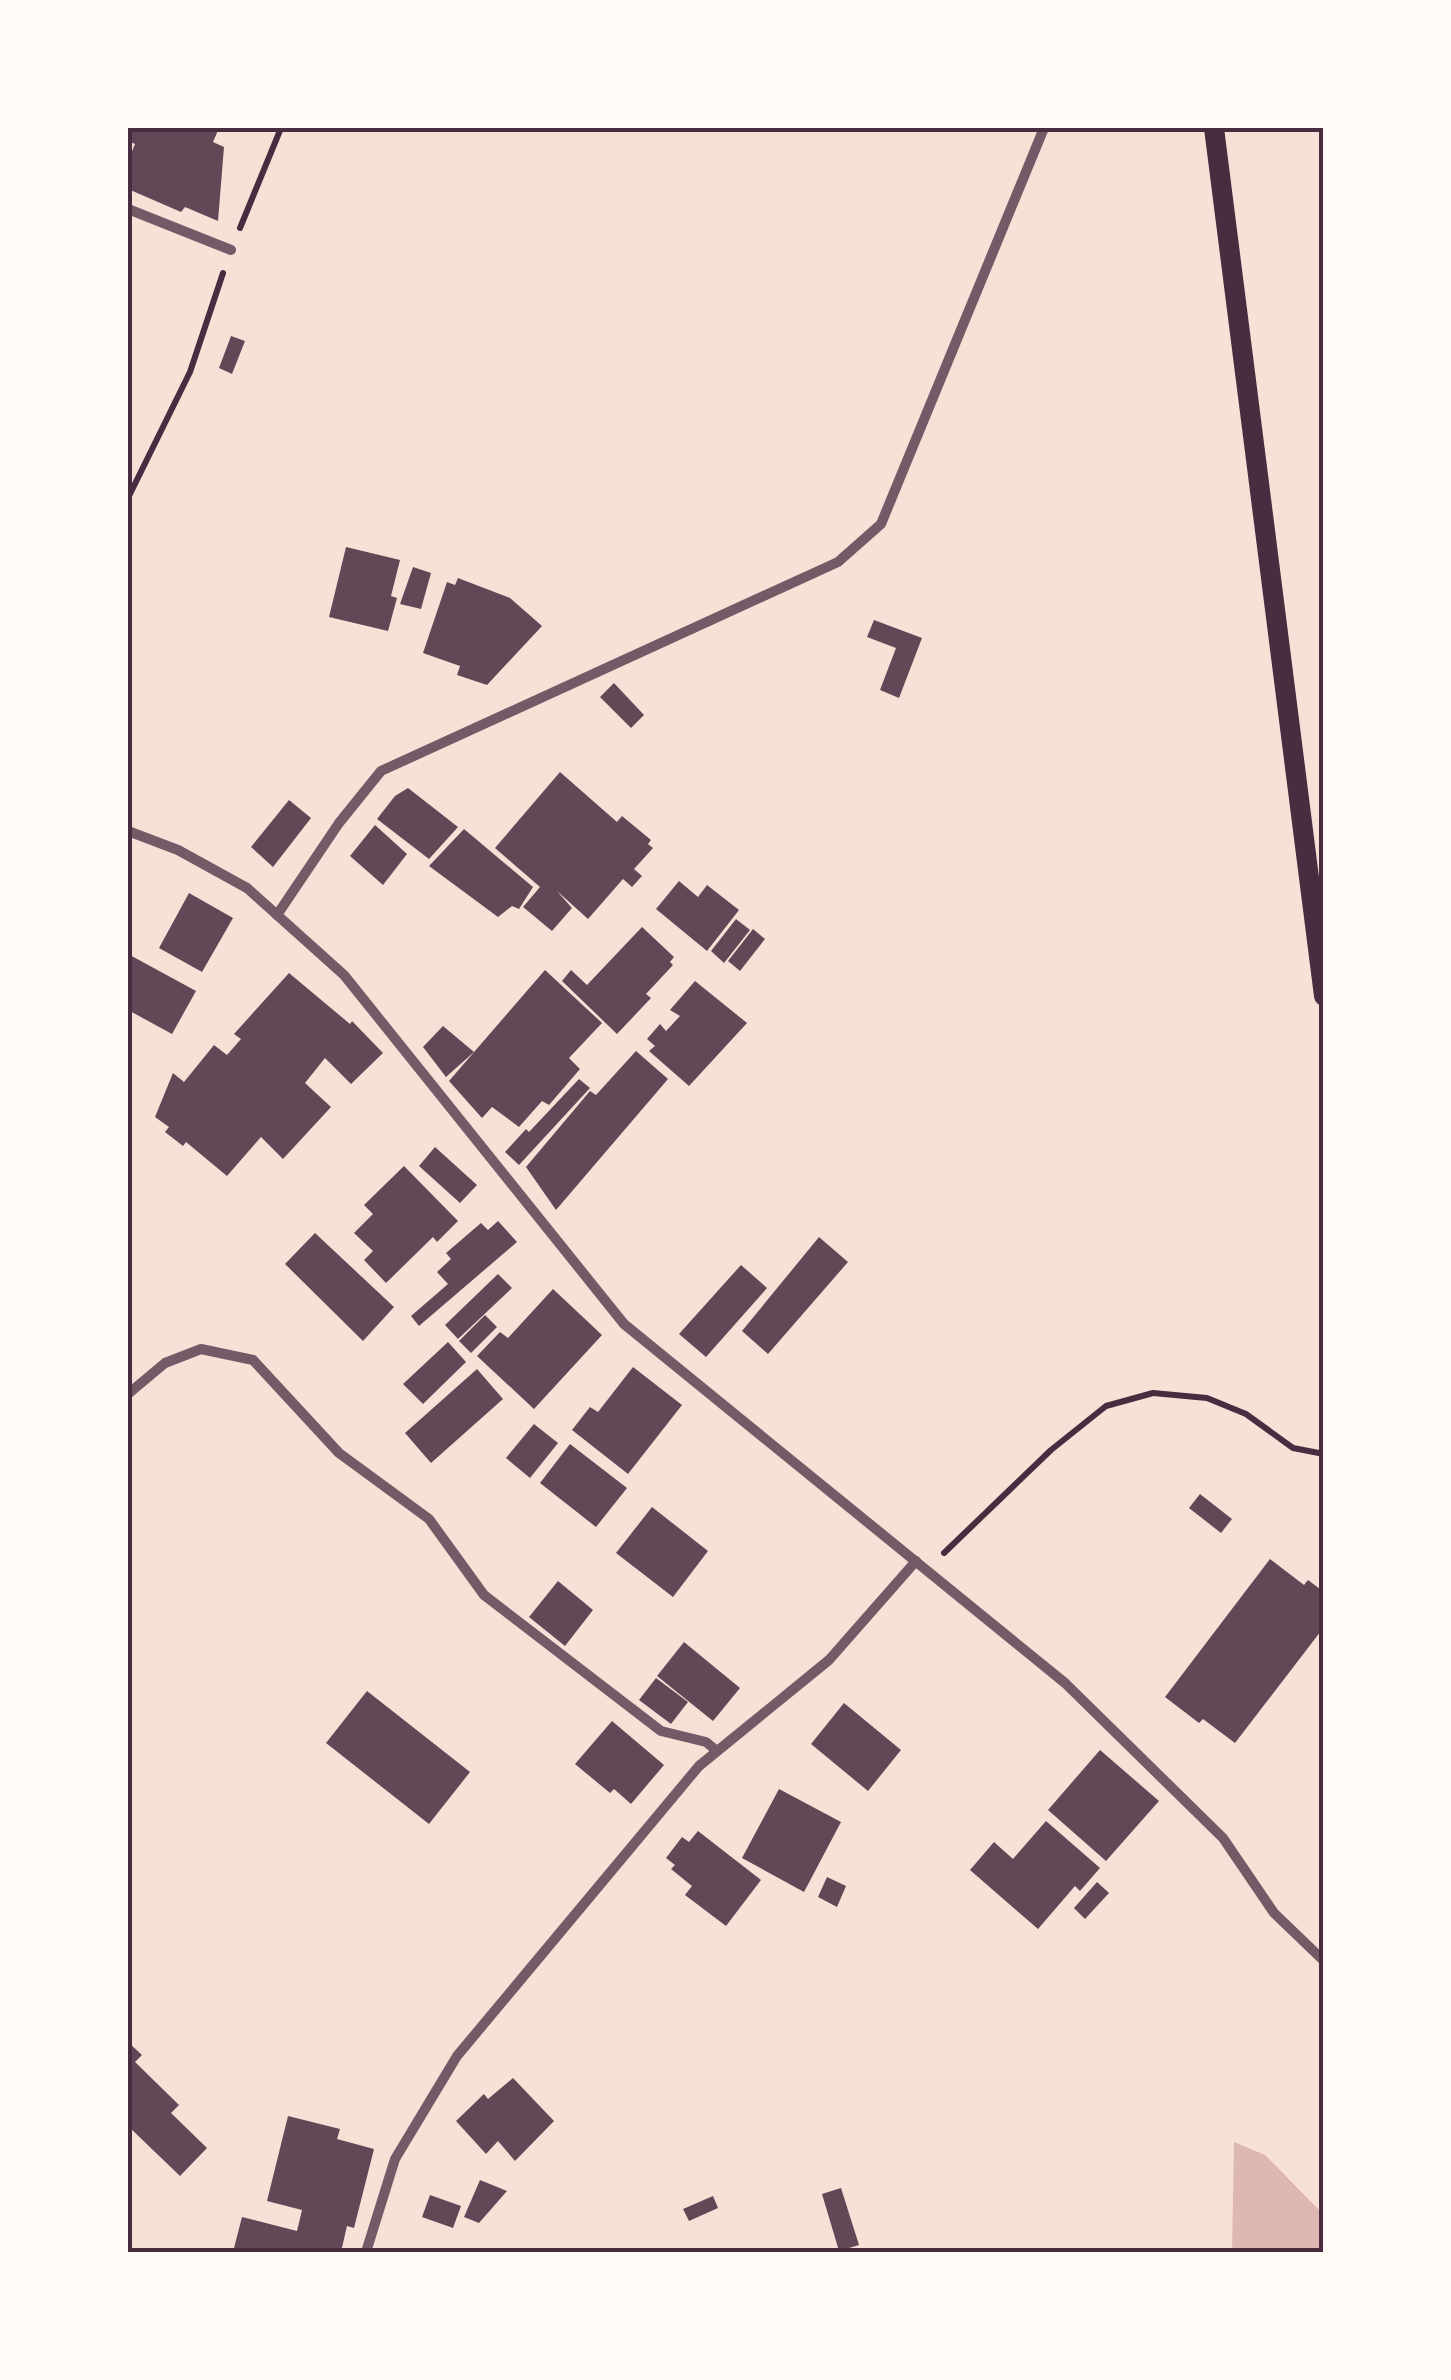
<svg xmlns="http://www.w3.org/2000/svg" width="1451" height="2380" font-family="'PT Sans Narrow',sans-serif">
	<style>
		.water { fill: #dcb8b0 }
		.building { fill: #644757 }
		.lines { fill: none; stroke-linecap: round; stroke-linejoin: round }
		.path { stroke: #4a2c40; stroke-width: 6 }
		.minor { stroke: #755966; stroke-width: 10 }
		.secondary { stroke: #4a2c40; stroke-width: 20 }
		.neatline { fill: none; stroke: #4a2c40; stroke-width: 4 }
	</style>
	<rect width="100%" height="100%" fill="#f7e1d7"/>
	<!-- water -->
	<polygon class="water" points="1234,2142 1265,2155 1323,2214 1323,2252 1232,2252"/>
	<!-- building -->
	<g class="building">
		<polygon points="128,128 219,128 213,142 224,147 218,221 185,207 181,212 128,189 128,161 135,144 128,141"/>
		<polygon points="231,336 245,341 232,374 219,368"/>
		<polygon points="346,547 400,560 391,596 397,598 388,631 329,617"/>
		<polygon points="413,567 431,573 421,609 400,604"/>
		<polygon points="458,578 510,598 542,626 487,685 457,675 460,666 423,653 447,582 455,585"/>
		<polygon points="874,620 922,638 899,698 880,690 896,648 867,637"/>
		<polygon points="614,683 644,715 631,728 600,697"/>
		<polygon points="560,772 617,822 622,816 651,840 648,844 653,848 634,869 642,876 632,887 623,879 588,919 557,891 572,908 552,931 523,907 540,887 495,848"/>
		<polygon points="408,788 458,827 429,859 377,819 395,796"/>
		<polygon points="289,800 311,818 273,867 251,847"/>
		<polygon points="375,825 407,854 383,885 350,856"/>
		<polygon points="464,829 533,887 519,909 512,906 498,917 429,866"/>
		<polygon points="679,881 698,897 707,885 739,910 707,951 656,909"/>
		<polygon points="189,893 233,918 202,972 159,948"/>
		<polygon points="736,919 750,930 724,963 711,951"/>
		<polygon points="642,927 674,957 670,962 673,965 646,994 651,998 617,1034 562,981 571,970 587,985"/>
		<polygon points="753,929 765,939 740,971 728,961"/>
		<polygon points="128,954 196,991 172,1034 128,1010"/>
		<polygon points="545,970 602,1023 569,1058 580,1069 549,1105 542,1101 519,1127 492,1107 482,1118 449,1081"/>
		<polygon points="289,973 350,1024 352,1021 383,1053 351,1084 325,1058 305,1083 331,1107 283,1159 261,1137 227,1176 186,1142 183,1146 165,1132 169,1127 155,1117 173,1073 184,1082 214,1045 227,1055 241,1039 234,1034"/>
		<polygon points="695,981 747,1023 689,1086 649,1051 655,1046 647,1039 660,1024 666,1031 680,1016 670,1010"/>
		<polygon points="443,1026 474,1052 446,1077 423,1047"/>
		<polygon points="636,1051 668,1079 556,1210 526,1167 590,1091 596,1095"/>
		<polygon points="579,1079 590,1088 519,1165 505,1152 526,1129 529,1132"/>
		<polygon points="435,1147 477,1185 460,1203 419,1166"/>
		<polygon points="404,1166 458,1221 437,1242 433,1237 386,1283 364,1260 373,1251 354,1233 373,1214 364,1205"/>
		<polygon points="498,1221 517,1242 419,1326 411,1316 448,1284 437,1272 451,1259 446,1253 481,1223 488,1230"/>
		<polygon points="315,1233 394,1307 363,1341 285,1264"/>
		<polygon points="819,1237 848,1262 768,1354 742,1331"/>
		<polygon points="741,1265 767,1288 706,1357 679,1334"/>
		<polygon points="498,1274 512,1288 458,1339 445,1325"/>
		<polygon points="553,1289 602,1335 534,1409 477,1356 500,1332 508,1338"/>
		<polygon points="485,1315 497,1327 471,1353 459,1341"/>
		<polygon points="448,1342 466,1362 423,1404 403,1384"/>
		<polygon points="633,1367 682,1405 628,1474 572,1430 590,1407 598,1412"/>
		<polygon points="477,1369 503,1399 431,1463 405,1433"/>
		<polygon points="534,1424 558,1443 530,1478 506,1458"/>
		<polygon points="570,1444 627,1488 596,1527 540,1483"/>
		<polygon points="1200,1494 1232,1519 1221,1533 1189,1508"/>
		<polygon points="652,1507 708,1551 673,1597 616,1553"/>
		<polygon points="1270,1559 1304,1585 1308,1580 1324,1592 1324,1627 1235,1743 1203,1719 1199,1723 1165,1697"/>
		<polygon points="558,1581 593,1610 565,1646 529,1617"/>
		<polygon points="684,1642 740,1688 713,1721 657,1676"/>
		<polygon points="656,1678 688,1702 671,1724 639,1700"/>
		<polygon points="367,1691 470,1772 429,1824 326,1743"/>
		<polygon points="844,1703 901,1750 868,1791 811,1744"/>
		<polygon points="612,1721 664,1765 631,1804 614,1789 610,1793 575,1764"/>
		<polygon points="1100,1750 1159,1801 1106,1861 1048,1810"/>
		<polygon points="779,1789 841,1822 804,1892 742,1858"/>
		<polygon points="1046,1821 1100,1868 1080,1891 1075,1886 1038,1929 970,1870 994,1842 1013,1859"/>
		<polygon points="698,1831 761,1880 726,1926 685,1895 692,1886 671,1869 675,1865 666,1858 682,1837 689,1842"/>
		<polygon points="827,1877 846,1886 837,1907 818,1897"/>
		<polygon points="1097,1882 1109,1893 1085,1919 1074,1908"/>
		<polygon points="128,2042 142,2055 135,2062 179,2105 171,2113 207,2148 180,2176 128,2126"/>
		<polygon points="513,2078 554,2121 515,2161 498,2141 486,2154 456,2121 484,2094 488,2099"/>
		<polygon points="288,2116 340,2129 337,2139 374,2149 354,2228 347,2226 341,2252 233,2252 242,2217 297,2231 302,2210 267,2201"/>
		<polygon points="480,2180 507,2191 479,2223 464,2217"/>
		<polygon points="841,2188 859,2245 839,2251 822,2194"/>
		<polygon points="430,2195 461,2206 453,2228 422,2217"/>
		<polygon points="713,2196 718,2208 689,2221 683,2209"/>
	</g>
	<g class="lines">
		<!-- path -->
		<g class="path">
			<polyline points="240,228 281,128"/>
			<polyline points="128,498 190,372 223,273"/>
			<polyline points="944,1553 1051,1450 1106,1406 1153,1393 1207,1398 1246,1414 1293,1448 1324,1454"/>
		</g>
		<!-- minor -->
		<g class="minor">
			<polyline points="128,209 231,250"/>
			<polyline points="128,831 178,850 247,888 344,975 624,1324 1065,1683 1223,1838 1274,1913 1324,1961"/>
			<polyline points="277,915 339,823 381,771 838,562 881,524 1044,128"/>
			<polyline points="128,1394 165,1363 201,1349 253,1360 339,1453 429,1519 484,1595 661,1731 706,1742 717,1751"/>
			<polyline points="366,2252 395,2159 457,2056 699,1766 829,1660 916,1561"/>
		</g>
		<!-- secondary -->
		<polyline class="secondary" points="1214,128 1324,996"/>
	</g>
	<!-- border -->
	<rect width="1451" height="2380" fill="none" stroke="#fffaf5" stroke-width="260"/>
	<rect x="130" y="130" width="1191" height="2120" class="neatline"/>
</svg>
